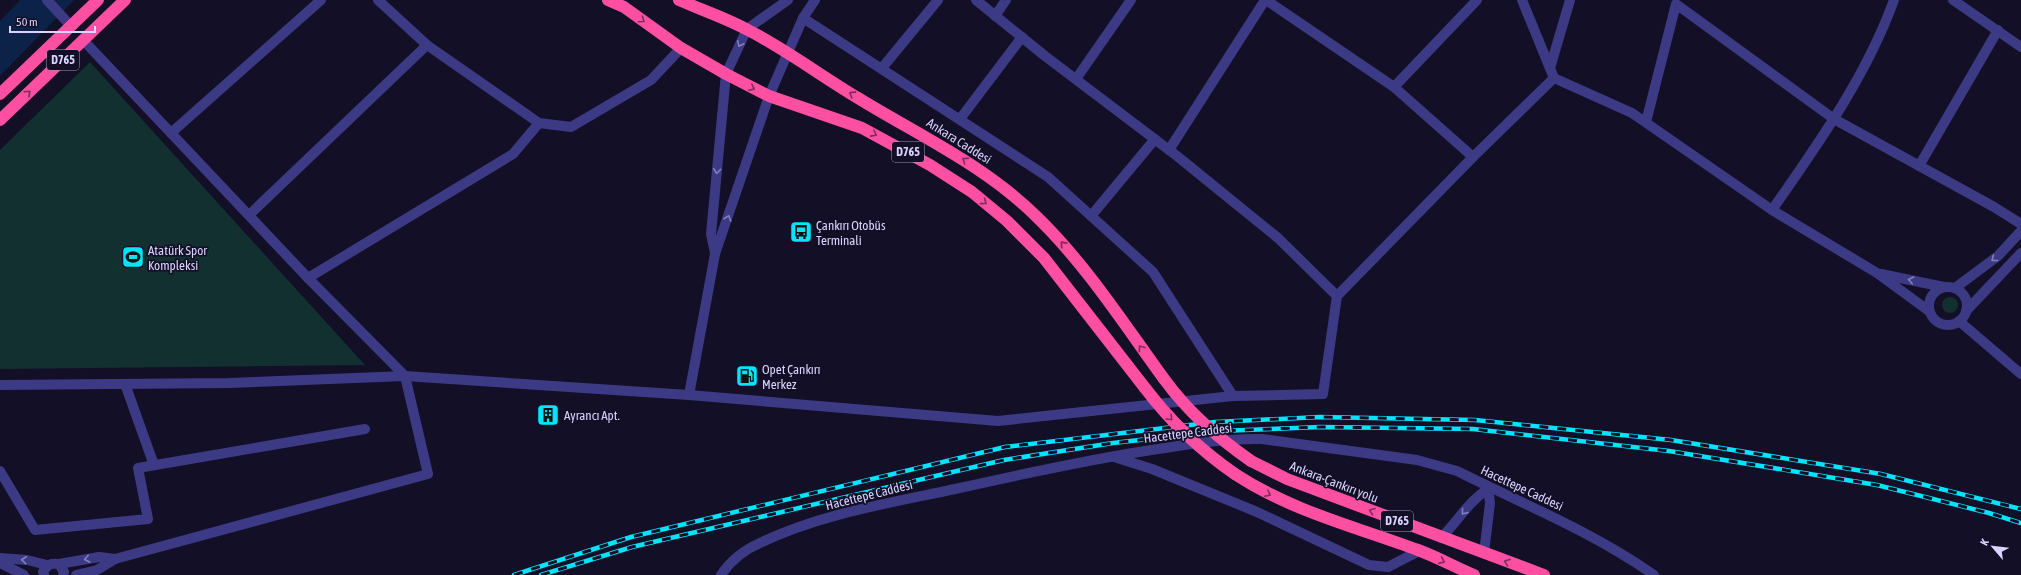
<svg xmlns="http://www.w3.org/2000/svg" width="2021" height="575" font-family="'Asap Condensed',sans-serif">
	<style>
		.green { fill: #12302f }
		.water { fill: #0c2248 }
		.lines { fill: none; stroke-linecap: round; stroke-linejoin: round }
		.minor { stroke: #3d3a85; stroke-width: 10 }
		.highway { stroke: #ff4fa3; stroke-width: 12 }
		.rail-casing { stroke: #00e5ff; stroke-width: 4.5 }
		.rail { stroke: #130f26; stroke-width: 3; stroke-dasharray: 9; stroke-linecap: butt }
		.highway-bridge { stroke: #ff4fa3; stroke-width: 12 }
		.oneway { stroke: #7d2c5e }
		.oneway2 { stroke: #837fbc }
		.labels { text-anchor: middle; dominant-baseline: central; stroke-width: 3.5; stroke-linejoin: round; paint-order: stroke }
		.shield { fill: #130f26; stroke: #9e99be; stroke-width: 1 }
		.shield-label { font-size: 12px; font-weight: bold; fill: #d9d4ff }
		.street-label { font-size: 13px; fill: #d9d4ff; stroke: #130f26 }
		.poi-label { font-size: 13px; fill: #d9d4ff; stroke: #130f26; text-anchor: start }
	</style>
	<rect width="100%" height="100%" fill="#130f26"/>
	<!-- green -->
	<g class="green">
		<polygon points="90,62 365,365 0,369 0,150"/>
		<circle cx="1950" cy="305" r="8"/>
	</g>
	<!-- water -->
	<polygon class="water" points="20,0 74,0 0,76 0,21"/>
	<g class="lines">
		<!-- minor -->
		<g class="minor">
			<polyline points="47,0 71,26"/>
			<polyline points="378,0 427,45 539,123 571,127 651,80 681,48"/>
			<polyline points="976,0 1045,56 1177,156 1278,238 1337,296"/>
			<polyline points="1266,0 1394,87 1473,157"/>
			<polyline points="1953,0 2021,47"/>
			<polyline points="995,16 1006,0"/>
			<polyline points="803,18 1048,177 1153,272 1233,396"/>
			<polyline points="882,68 938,0"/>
			<polyline points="1550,68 1570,0"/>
			<polyline points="1554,78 1632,113 1772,210 1877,273 1929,311"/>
			<polyline points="1076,79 1131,0"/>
			<polyline points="1394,87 1477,0"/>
			<polyline points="960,119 1022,37"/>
			<polyline points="1646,122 1676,4 1834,119 1994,207 2021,224"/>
			<polyline points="171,133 321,0"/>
			<polyline points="1169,150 1265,0"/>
			<polyline points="1919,166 1998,30"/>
			<path d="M1772,210C1818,144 1866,77 1894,0"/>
			<polyline points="249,215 427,45"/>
			<polyline points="1091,216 1155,139"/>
			<polyline points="715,253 711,234 726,74 747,29 788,0"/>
			<polyline points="1881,274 1944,287"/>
			<polyline points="308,278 513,154 539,123"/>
			<circle cx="1948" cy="306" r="19"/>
			<polyline points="1955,288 1998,256 2021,231"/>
			<polyline points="1966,311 2021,253"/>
			<polyline points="1959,321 2021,374"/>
			<polyline points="125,384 154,465"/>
			<polyline points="0,385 229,383 405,376 689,395 998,421 1233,396 1323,394 1337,296 1473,157 1554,78 1522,0"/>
			<polyline points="689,395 715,254 769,96 803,18 815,0"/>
			<polyline points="1114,457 1152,469 1257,512 1369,565 1388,567 1419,551"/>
			<polyline points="0,471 35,530 148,519 138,468 365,429"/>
			<path d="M1441,538C1457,522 1469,501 1488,489"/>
			<polyline points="1484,553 1490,503 1488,487"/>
			<polyline points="0,558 27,560 47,565"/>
			<polyline points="0,563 24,575"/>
			<polyline points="59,564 99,557 115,559"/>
			<path d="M44,575L43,572C48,564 50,563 59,564L64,572L63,575"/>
			<polyline points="76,575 97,570 115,559 428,474 405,376 308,278 84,41"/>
			<path d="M721,575C731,560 744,550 760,543C820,514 890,503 955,489C1018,475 1081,461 1145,451C1184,445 1224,438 1262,439L1417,460L1457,471C1523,504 1593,532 1654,575"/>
		</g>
		<!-- highway -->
		<g class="highway">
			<polyline points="608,0 624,7 681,48 726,74 769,96 862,128 930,165 972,192 1007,221 1044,258 1145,388"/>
			<path d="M679,0C702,10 726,18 748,30C787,50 821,76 858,98C920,136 986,166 1038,218C1087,266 1124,324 1164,379"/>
			<polyline points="0,94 98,0"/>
			<polyline points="0,120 125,0"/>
			<polyline points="1251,461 1287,479 1544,575"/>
			<path d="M1235,474C1291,511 1356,527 1418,550C1437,557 1455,567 1474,575"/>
		</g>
		<!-- rail casing -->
		<g class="rail-casing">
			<g id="rail">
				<polyline points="514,575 631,537 1005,447 1215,422 1320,417 1475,420 1671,440 1881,474 2021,509"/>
				<polyline points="541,575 632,547 1004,460 1113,443 1219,431 1320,427 1473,429 1669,451 1877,485 1989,513 2021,523"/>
			</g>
		</g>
		<!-- rail -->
		<use href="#rail" class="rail"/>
		<!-- highway-bridge -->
		<g class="highway-bridge">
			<path d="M1164,379C1189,413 1217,437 1251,461"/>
			<path d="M1145,388C1171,422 1200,450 1235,474"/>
		</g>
	</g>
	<!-- one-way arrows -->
	<defs><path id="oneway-chevron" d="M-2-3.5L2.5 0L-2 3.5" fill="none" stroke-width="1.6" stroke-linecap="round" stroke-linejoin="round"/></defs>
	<g class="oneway">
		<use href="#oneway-chevron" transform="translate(642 20) rotate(35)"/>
		<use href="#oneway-chevron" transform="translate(752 88) rotate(27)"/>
		<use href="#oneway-chevron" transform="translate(28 93) rotate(-43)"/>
		<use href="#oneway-chevron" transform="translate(852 94) rotate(-147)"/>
		<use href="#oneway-chevron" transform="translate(874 134) rotate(28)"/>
		<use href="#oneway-chevron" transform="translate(965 160) rotate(-146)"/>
		<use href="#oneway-chevron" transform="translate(984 202) rotate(37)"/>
		<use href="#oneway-chevron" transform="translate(1063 244) rotate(-132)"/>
		<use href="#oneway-chevron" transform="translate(1141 348) rotate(-126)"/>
		<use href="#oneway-chevron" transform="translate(1170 418) rotate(45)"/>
		<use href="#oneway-chevron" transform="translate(1268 494) rotate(27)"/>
		<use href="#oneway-chevron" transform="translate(1372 511) rotate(-159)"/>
		<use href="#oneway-chevron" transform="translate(1442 561) rotate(24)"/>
		<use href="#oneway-chevron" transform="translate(1507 562) rotate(-159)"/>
	</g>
	<g class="oneway2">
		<use href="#oneway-chevron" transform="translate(740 44) rotate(116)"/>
		<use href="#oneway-chevron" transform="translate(717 171) rotate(95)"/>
		<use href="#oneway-chevron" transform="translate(728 218) rotate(-71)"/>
		<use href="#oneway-chevron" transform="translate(1994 259) rotate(142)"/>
		<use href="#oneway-chevron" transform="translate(1911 280) rotate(-168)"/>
		<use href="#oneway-chevron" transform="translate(1464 512) rotate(128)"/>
		<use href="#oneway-chevron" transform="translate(87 559) rotate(169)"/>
		<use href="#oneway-chevron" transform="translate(24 560) rotate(-174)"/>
	</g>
	<!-- icons -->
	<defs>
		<g id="bus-square" transform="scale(1.15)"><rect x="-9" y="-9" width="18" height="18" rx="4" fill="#00e5ff" stroke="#130f26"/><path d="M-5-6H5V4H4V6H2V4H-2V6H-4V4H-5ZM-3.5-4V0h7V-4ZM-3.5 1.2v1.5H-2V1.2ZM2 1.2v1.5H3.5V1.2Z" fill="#111"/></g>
		<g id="stadium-square" transform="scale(1.15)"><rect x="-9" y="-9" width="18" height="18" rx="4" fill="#00e5ff" stroke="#130f26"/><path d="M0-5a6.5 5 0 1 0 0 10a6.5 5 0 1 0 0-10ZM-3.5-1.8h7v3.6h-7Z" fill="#111"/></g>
		<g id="fuel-square" transform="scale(1.15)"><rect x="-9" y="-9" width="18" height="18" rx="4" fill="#00e5ff" stroke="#130f26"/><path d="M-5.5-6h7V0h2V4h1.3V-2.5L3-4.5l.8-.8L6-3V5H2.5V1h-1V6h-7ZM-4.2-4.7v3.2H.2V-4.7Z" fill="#111"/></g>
		<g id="building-square" transform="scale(1.15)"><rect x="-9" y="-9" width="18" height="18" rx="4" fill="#00e5ff" stroke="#130f26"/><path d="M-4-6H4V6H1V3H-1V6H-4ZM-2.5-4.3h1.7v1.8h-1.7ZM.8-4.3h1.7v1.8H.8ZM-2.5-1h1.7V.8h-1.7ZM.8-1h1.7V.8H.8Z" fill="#111"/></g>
	</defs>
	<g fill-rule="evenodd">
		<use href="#bus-square" x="801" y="232"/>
		<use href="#stadium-square" x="133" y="257"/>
		<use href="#fuel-square" x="747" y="376"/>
		<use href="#building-square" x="548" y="415"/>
	</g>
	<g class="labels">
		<!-- shield labels -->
		<g class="shield">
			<rect x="47" y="50" width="32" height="20" rx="3"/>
			<rect x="892" y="142" width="32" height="20" rx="3"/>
			<rect x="1381" y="511" width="32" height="20" rx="3"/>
		</g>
		<g class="shield-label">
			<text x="63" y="60">D765</text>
			<text x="908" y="152">D765</text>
			<text x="1397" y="521">D765</text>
		</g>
		<!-- street labels -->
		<g class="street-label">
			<text transform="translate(959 141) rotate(32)">Ankara Caddesi</text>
			<text transform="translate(1188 433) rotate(-7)">Hacettepe Caddesi</text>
			<text transform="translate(1334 482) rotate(21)">Ankara-Çankırı yolu</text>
			<text transform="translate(1522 488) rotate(25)">Hacettepe Caddesi</text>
			<text transform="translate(869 495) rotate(-14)">Hacettepe Caddesi</text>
		</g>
		<!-- poi labels -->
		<g class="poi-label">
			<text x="816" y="225">Çankırı Otobüs<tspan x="816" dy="15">Terminali</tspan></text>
			<text x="148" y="250">Atatürk Spor<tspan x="148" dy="15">Kompleksi</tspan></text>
			<text x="762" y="369">Opet Çankırı<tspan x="762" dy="15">Merkez</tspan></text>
			<text x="564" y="415">Ayrancı Apt.</text>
		</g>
	</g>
	<!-- north arrow -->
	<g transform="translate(1993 547) rotate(298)" stroke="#130f26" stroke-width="3" paint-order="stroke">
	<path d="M0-3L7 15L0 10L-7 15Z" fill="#d9d4ff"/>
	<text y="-6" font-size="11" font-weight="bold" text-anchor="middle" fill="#d9d4ff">K</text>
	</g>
	<!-- scale -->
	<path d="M10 26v6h85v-6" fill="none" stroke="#d9d4ff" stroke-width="2"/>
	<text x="16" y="26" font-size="12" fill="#d9d4ff" stroke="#130f26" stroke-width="3" paint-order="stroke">50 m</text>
</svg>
